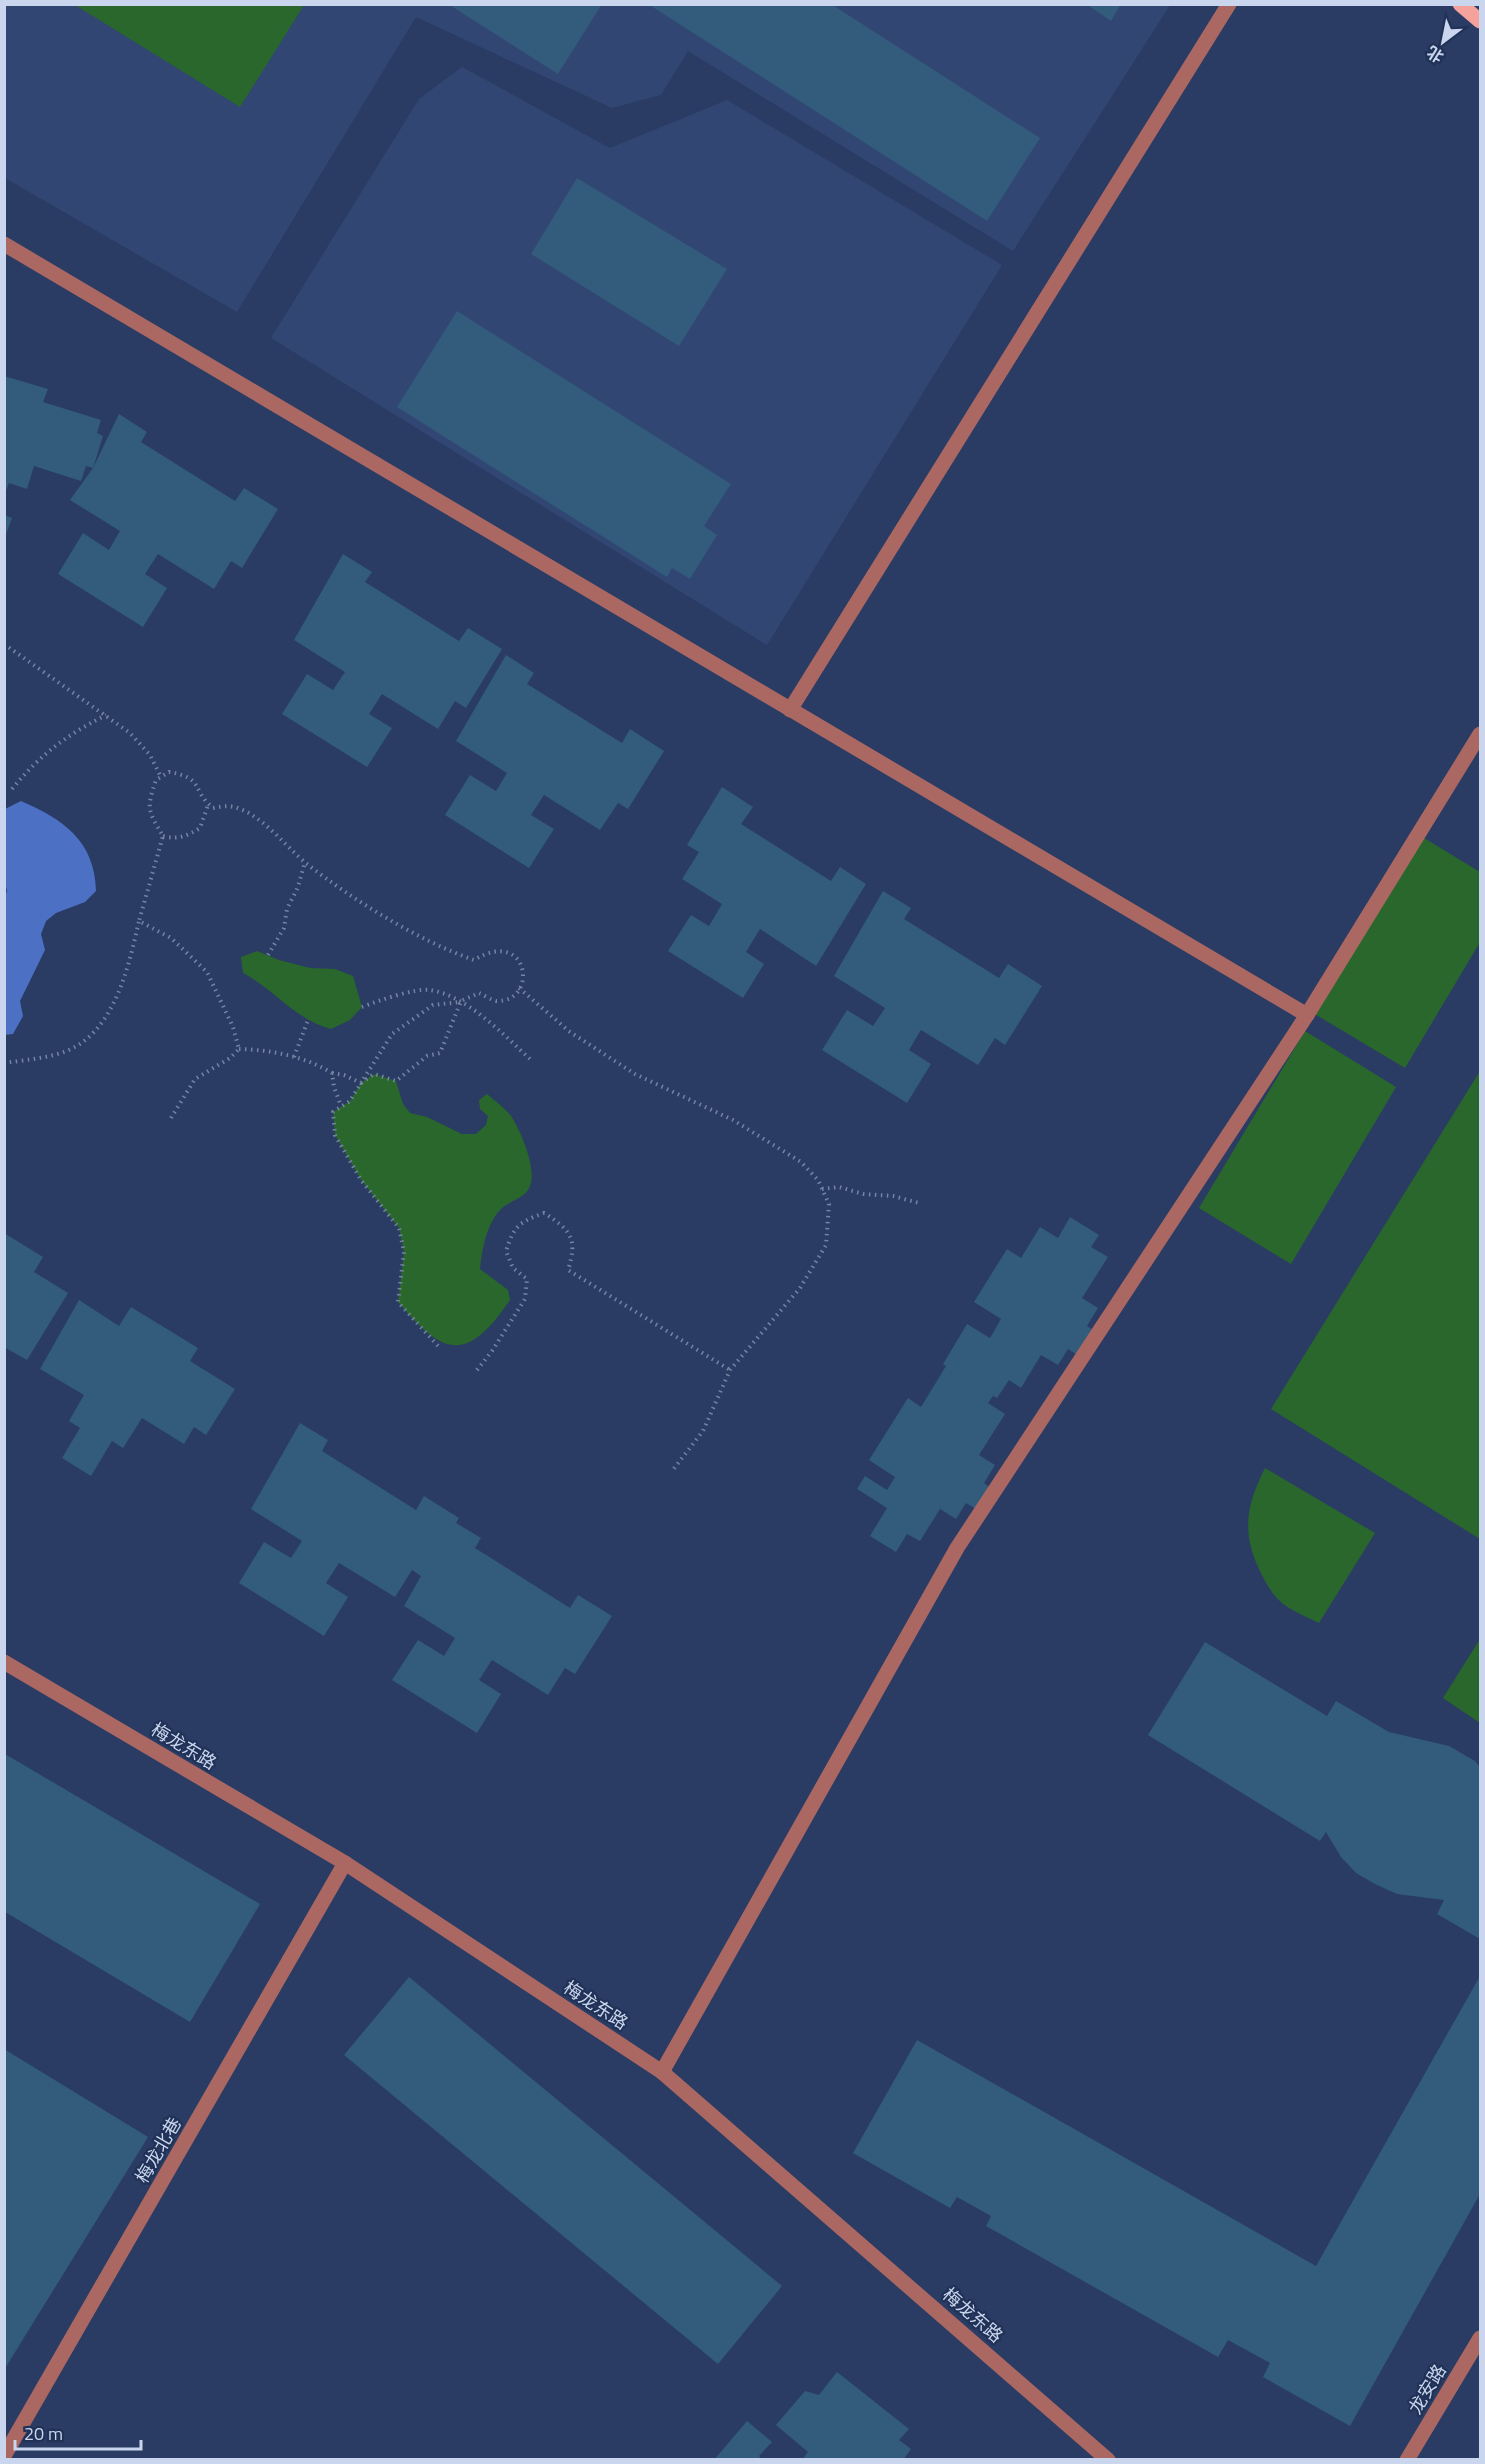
<svg xmlns="http://www.w3.org/2000/svg" width="1485" height="2464" font-family="'Titillium Web','Noto Sans SC',sans-serif">
	<style>
		.built { fill: #314673 }
		.green { fill: #2a672c }
		.water { fill: #4c71c4 }
		.building { fill: #325b7c }
		.lines { fill: none; stroke-linecap: round; stroke-linejoin: round }
		.path { stroke: #7584a4; stroke-width: 4; stroke-dasharray: 1.5 4.5; stroke-linecap: butt }
		.minor { stroke: #ab6863; stroke-width: 15 }
		.major { stroke: #f5a29c; stroke-width: 15 }
		.labels { text-anchor: middle; dominant-baseline: central; stroke-width: 4.5; stroke-linejoin: round; paint-order: stroke }
		.street-label { font-size: 18px; fill: #cad6ee; stroke: #203257 }
	</style>
	<rect width="100%" height="100%" fill="#2a3c63"/>
	<!-- built -->
	<g class="built">
		<polygon points="5,5 1170,5 1013,251 688,51 661,95 612,108 416,17 237,312 5,178"/>
		<polygon points="462,67 610,148 727,100 1002,265 767,645 271,338 419,99"/>
	</g>
	<!-- green -->
	<g class="green">
		<polygon points="75,5 304,5 240,107"/>
		<polygon points="1419,835 1480,872 1480,942 1405,1068 1313,1013"/>
		<path d="M257,951L279,960L310,968L335,969L353,976L362,1007L350,1020L331,1029C294,1019 275,990 243,973L241,957Z"/>
		<polygon points="1305,1031 1396,1087 1291,1264 1199,1208"/>
		<polygon points="1480,1071 1480,1539 1271,1409"/>
		<path d="M374,1074L396,1081L403,1104L410,1113L427,1117L462,1134H476L486,1125L488,1116L480,1109L479,1100L487,1094C495,1101 505,1108 511,1116C521,1131 537,1169 530,1186C526,1198 509,1201 501,1209C487,1223 482,1249 480,1269L508,1290L510,1300C467,1363 444,1357 398,1302L404,1252L399,1228L361,1180L335,1135L333,1112L350,1101L361,1083Z"/>
		<path d="M1265,1468L1375,1533L1319,1623C1307,1617 1292,1611 1282,1603C1271,1594 1265,1581 1259,1569C1241,1531 1247,1504 1265,1468Z"/>
		<polygon points="1480,1639 1480,1723 1443,1698"/>
	</g>
	<!-- water -->
	<path class="water" d="M21,801C63,819 95,841 96,891L85,902L56,913L46,921L41,934L45,950L20,1001L23,1016L13,1034L5,1035L4,898L7,891L4,878L5,809Z"/>
	<!-- building -->
	<g class="building">
		<polygon points="448,4 602,4 558,74"/>
		<polygon points="648,4 831,4 1040,138 987,221"/>
		<polygon points="1086,4 1121,4 1111,21"/>
		<polygon points="577,178 727,269 679,346 531,254"/>
		<polygon points="457,311 731,484 704,526 717,535 690,579 672,568 667,577 397,407"/>
		<polygon points="4,376 48,389 43,402 101,420 97,433 103,436 93,468 119,414 147,432 141,442 235,501 244,488 278,509 242,568 231,561 214,589 158,554 145,574 167,588 143,627 58,574 83,533 109,550 120,531 70,500 93,468 86,466 81,481 34,466 27,489 9,483 4,496"/>
		<polygon points="4,515 12,518 6,534 4,534"/>
		<polygon points="343,554 372,572 365,582 459,641 468,628 502,649 466,708 455,701 438,729 382,694 369,714 392,728 367,767 282,714 307,674 333,690 345,672 294,640"/>
		<polygon points="506,655 534,673 527,684 622,743 630,729 664,751 628,809 618,803 600,830 544,795 531,815 554,829 529,868 445,815 470,775 496,791 507,773 456,741"/>
		<polygon points="722,787 753,807 741,824 831,881 840,867 866,884 816,966 760,929 746,952 764,964 743,998 668,951 691,915 709,926 722,904 682,879 699,852 687,845"/>
		<polygon points="883,891 911,908 904,919 999,978 1008,964 1042,986 1005,1045 995,1038 978,1065 921,1030 909,1050 931,1064 907,1103 822,1050 847,1010 873,1026 885,1008 834,976"/>
		<polygon points="1070,1217 1099,1235 1091,1247 1108,1257 1082,1298 1098,1308 1087,1326 1101,1335 1085,1360 1068,1349 1058,1365 1041,1355 1021,1388 1009,1380 997,1398 993,1396 988,1403 1005,1414 979,1455 995,1465 984,1483 997,1492 984,1514 966,1503 956,1519 940,1509 920,1541 907,1534 896,1552 870,1536 887,1508 857,1489 865,1476 887,1490 895,1477 869,1460 908,1398 921,1407 946,1366 943,1364 967,1324 990,1338 1001,1319 974,1302 1007,1249 1021,1258 1040,1227 1058,1238"/>
		<polygon points="4,1233 43,1257 34,1272 68,1293 27,1360 4,1347"/>
		<polygon points="79,1300 119,1326 131,1307 198,1348 190,1361 235,1389 206,1435 194,1427 184,1444 142,1418 123,1448 112,1441 91,1476 62,1458 80,1428 69,1421 84,1395 40,1369"/>
		<polygon points="300,1423 328,1440 322,1451 416,1510 424,1496 459,1518 456,1523 481,1538 475,1548 570,1608 578,1595 612,1616 575,1674 565,1668 548,1695 492,1660 479,1680 501,1694 477,1733 392,1680 418,1640 444,1656 455,1638 404,1606 421,1576 412,1570 395,1597 339,1563 326,1583 348,1597 324,1636 239,1583 264,1542 291,1558 302,1541 251,1509"/>
		<polygon points="1205,1642 1327,1716 1336,1701 1389,1732 1449,1746 1475,1761 1480,1767 1480,1939 1437,1914 1444,1900 1397,1894 1375,1884 1356,1873 1341,1857 1326,1832 1320,1841 1148,1735"/>
		<polygon points="5,1754 260,1904 190,2022 5,1912"/>
		<polygon points="1480,1976 1480,2194 1350,2426 1263,2377 1270,2363 1228,2340 1218,2357 986,2226 991,2216 957,2197 950,2208 853,2153 917,2040 1316,2266"/>
		<polygon points="409,1977 782,2286 718,2364 344,2055"/>
		<polygon points="4,2049 148,2137 4,2370"/>
		<polygon points="837,2372 909,2429 899,2440 911,2449 903,2460 802,2460 808,2452 776,2425 805,2391 819,2395"/>
		<polygon points="747,2421 772,2442 759,2456 763,2460 714,2460"/>
	</g>
	<g class="lines">
		<!-- path -->
		<g class="path">
			<polyline points="4,644 130,733 150,755 161,777"/>
			<path d="M12,789C41,754 65,736 106,715"/>
			<path d="M163,836C178,840 187,836 200,828L208,805"/>
			<polyline points="268,955 284,928 287,909 298,887 305,862"/>
			<polyline points="519,988 570,1032 635,1074 733,1120 801,1162 818,1180 829,1204 826,1245 800,1288 730,1370 703,1431 672,1471"/>
			<path d="M362,1007C378,1001 414,988 430,990C466,995 504,1035 530,1059"/>
			<path d="M239,1049C271,1050 304,1056 332,1073L334,1087L341,1106"/>
			<polyline points="294,1057 308,1020"/>
			<path d="M4,1063C30,1059 63,1058 84,1041C118,1015 130,961 139,921"/>
			<polyline points="332,1073 344,1075 361,1083 392,1034 433,1005 460,1002"/>
			<path d="M171,1118L195,1079L230,1058L239,1049L233,1027L207,972L171,938L139,921L163,836C148,811 146,809 156,780L169,772C205,778 191,790 213,808C223,806 231,805 240,809C266,819 286,847 307,864C353,900 419,941 474,960C530,926 539,1003 496,1001C491,1000 484,995 479,993L461,1001L440,1053L427,1056L396,1081L374,1074L361,1083L350,1101L333,1112L335,1135L361,1180L399,1228L404,1252L398,1302L439,1347"/>
			<polyline points="822,1189 839,1187 863,1194 893,1196 919,1203"/>
			<path d="M477,1370L492,1351L525,1299L527,1279L513,1268L506,1251C514,1226 519,1222 544,1213C571,1230 578,1239 568,1270L730,1370"/>
		</g>
		<!-- minor -->
		<g class="minor">
			<polyline points="4,244 1307,1015"/>
			<polyline points="790,710 1229,4"/>
			<polyline points="4,1662 345,1863 662,2072 1108,2460"/>
			<polyline points="662,2072 957,1548 1307,1015 1480,734"/>
			<polyline points="4,2456 345,1863"/>
			<polyline points="1407,2460 1480,2338"/>
		</g>
		<!-- major -->
		<polyline class="major" points="1460,4 1480,21"/>
	</g>
	<g class="labels">
		<!-- street labels -->
		<g class="street-label">
			<text transform="translate(184 1746) rotate(31)">梅龙东路</text>
			<text transform="translate(596 2005) rotate(33)">梅龙东路</text>
			<text transform="translate(158 2150) rotate(-60)">梅龙北巷</text>
			<text transform="translate(973 2315) rotate(41)">梅龙东路</text>
			<text transform="translate(1427 2389) rotate(-59)">龙安路</text>
		</g>
	</g>
	<!-- border -->
	<rect width="1485" height="2464" fill="none" stroke="#cad6ee" stroke-width="12"/>
	<!-- north arrow -->
	<g transform="translate(1443 42) rotate(212)" stroke="#203257" stroke-width="4.5" paint-order="stroke">
	<path d="M0-4.5L10 22L0 15L-10 22Z" fill="#cad6ee"/>
	<text y="-9" font-size="16" font-weight="bold" text-anchor="middle" fill="#cad6ee">北</text>
	</g>
	<!-- scale -->
	<path d="M15 2440v9h126v-9" fill="none" stroke="#cad6ee" stroke-width="3"/>
	<text x="24" y="2440" font-size="18" fill="#cad6ee" stroke="#203257" stroke-width="4.5" paint-order="stroke">20 m</text>
</svg>
